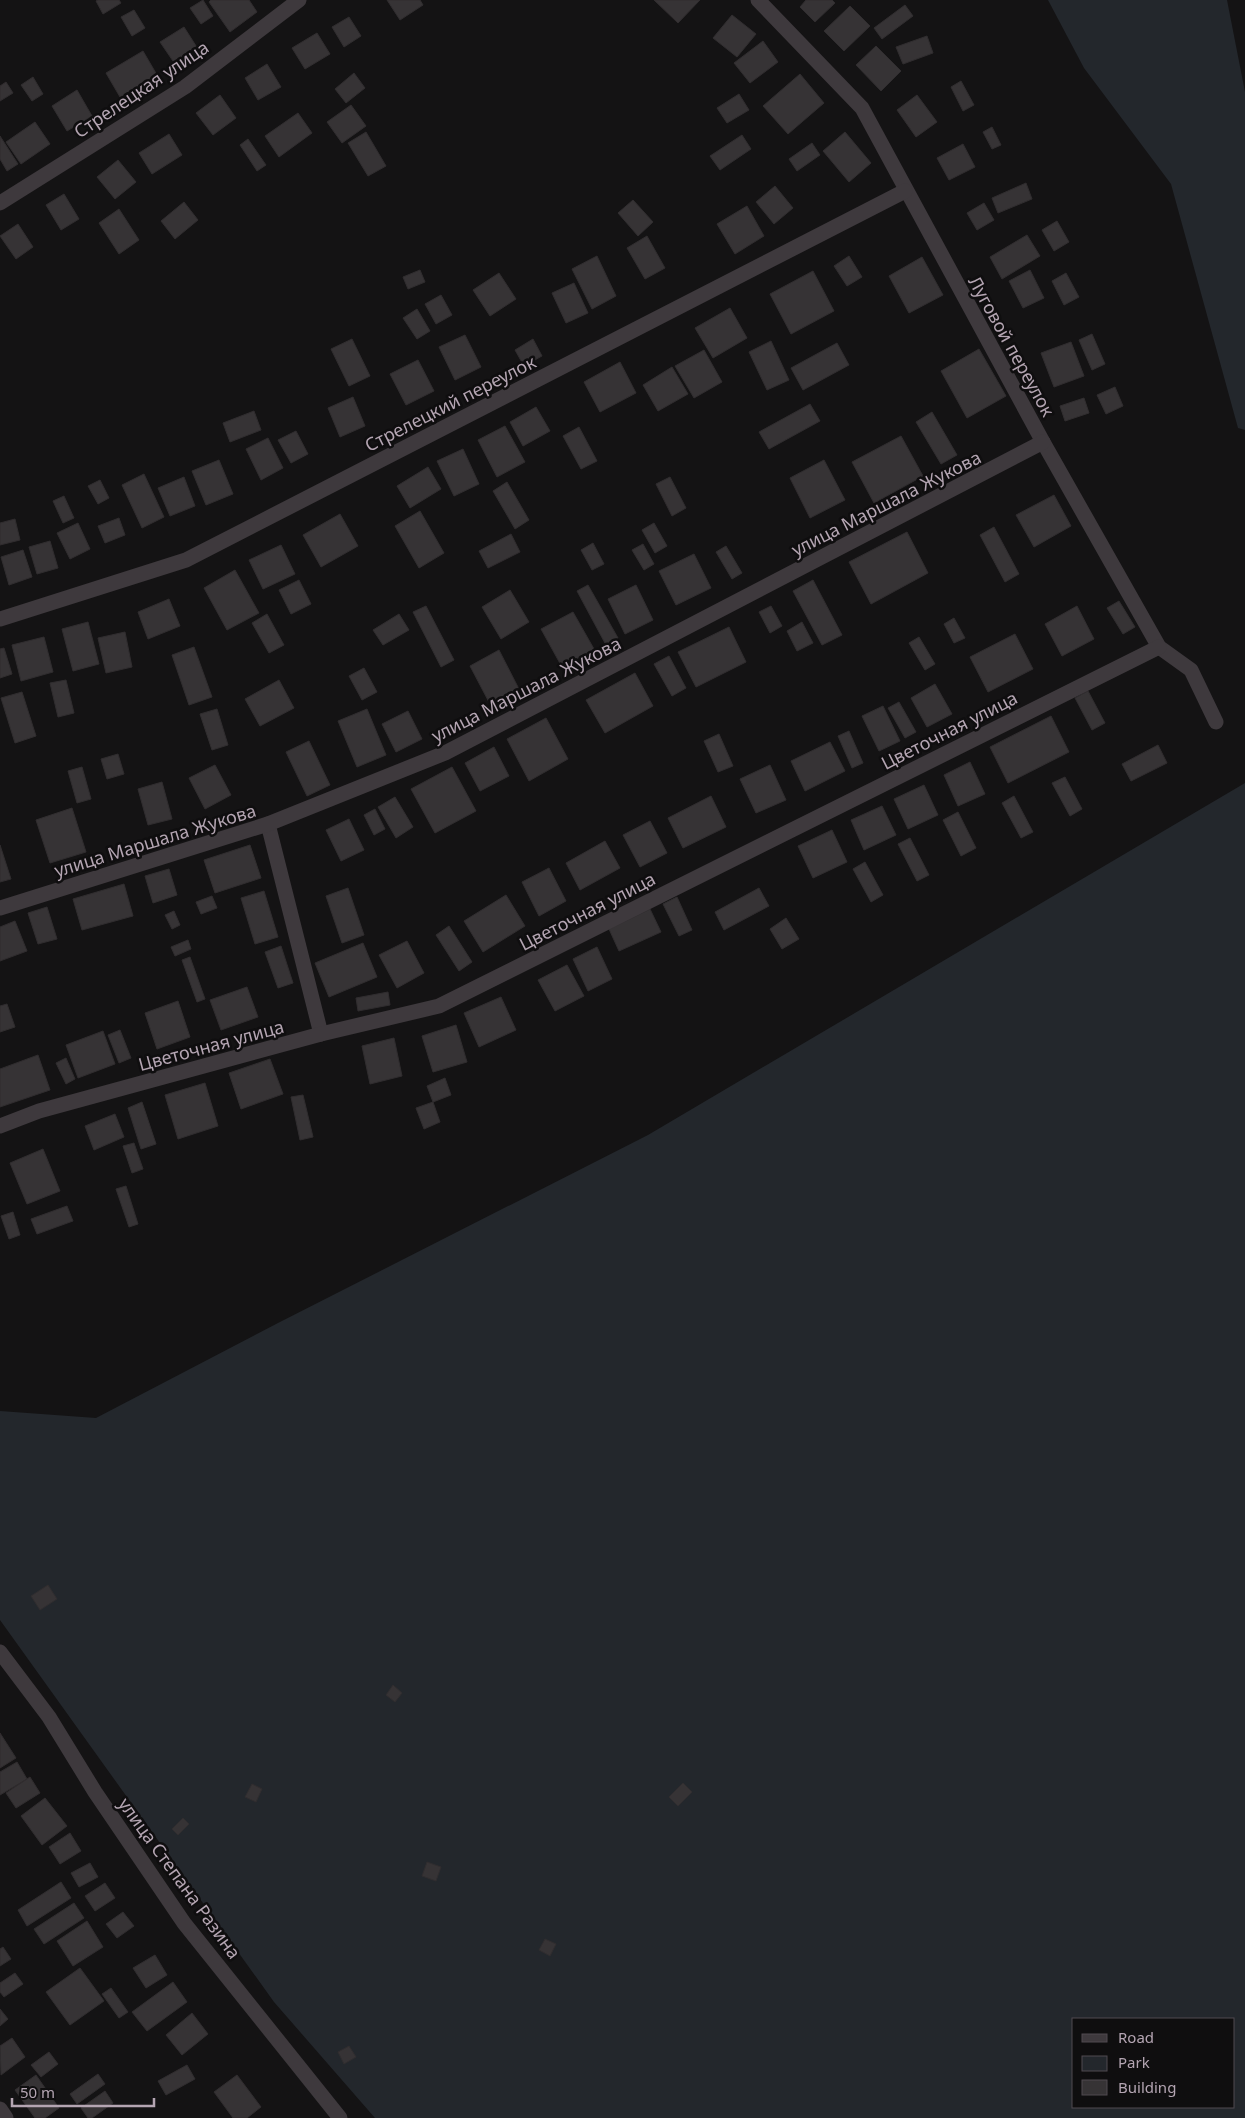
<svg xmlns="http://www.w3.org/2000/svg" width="1245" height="2118" font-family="'Noto Sans',sans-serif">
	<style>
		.green { fill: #23272c; fill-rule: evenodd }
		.building { fill: #363335; stroke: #302d2f }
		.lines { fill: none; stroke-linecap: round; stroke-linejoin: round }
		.minor { stroke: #3e393d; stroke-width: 15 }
		.labels { text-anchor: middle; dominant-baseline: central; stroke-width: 5; stroke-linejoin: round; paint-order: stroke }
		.street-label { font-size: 18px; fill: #b4a5b2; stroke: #0f0e0f }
	</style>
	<rect width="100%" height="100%" fill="#141314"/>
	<!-- green -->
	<g class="green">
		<polygon points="1048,0 1227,0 1245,92 1245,430 1238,428 1171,184 1084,68"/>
		<path d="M1245,783V2118H375L274,2002L0,1620V1411L96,1418L278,1323L648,1135ZM1074,2019H1234V2107H1074Z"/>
	</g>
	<!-- building -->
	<g class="building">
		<polygon points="98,0 119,0 121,3 103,14 96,1"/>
		<polygon points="203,0 213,16 201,24 190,8"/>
		<polygon points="211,0 249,0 257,12 230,32 209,2"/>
		<polygon points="387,0 420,0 423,5 400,20"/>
		<polygon points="654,0 700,0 678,23"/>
		<polygon points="806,0 832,0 835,3 815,22 800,7"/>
		<polygon points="905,5 913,16 882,39 874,28"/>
		<polygon points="850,6 870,26 844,51 824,31"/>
		<polygon points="134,10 145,28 132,36 121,17"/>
		<polygon points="732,15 756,34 737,57 713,38"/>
		<polygon points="349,17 361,36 344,47 332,27"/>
		<polygon points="184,27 198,49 175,64 160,42"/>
		<polygon points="317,33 330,54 305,69 292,48"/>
		<polygon points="927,36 933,53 903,64 896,47"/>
		<polygon points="763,41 778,62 750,83 734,63"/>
		<polygon points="876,46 901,71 881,91 856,65"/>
		<polygon points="143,51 157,75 120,97 106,73"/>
		<polygon points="267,64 281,87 258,100 245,78"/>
		<polygon points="354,73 365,88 346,103 335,89"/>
		<polygon points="800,74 824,103 788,134 763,106"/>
		<polygon points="33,77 43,94 32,101 21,85"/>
		<polygon points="961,81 974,105 963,111 951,87"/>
		<polygon points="6,82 13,93 0,101 0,86"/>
		<polygon points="77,90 92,116 67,131 52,106"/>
		<polygon points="739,94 749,110 727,123 717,108"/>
		<polygon points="220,95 236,118 213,135 196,113"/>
		<polygon points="917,95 937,122 916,137 897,110"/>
		<polygon points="351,105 366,126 342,143 327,122"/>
		<polygon points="298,113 312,133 279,157 265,136"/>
		<polygon points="35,122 50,144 21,164 6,142"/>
		<polygon points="992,127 1001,145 992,149 983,132"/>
		<polygon points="366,132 386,166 368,176 348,143"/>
		<polygon points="845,132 871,163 849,182 823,151"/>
		<polygon points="169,134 182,155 152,174 139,153"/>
		<polygon points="742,135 751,149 720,170 710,156"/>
		<polygon points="0,136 18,164 7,171 0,159"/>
		<polygon points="248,139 266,165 257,171 240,145"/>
		<polygon points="812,143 820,155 797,171 789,159"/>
		<polygon points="963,144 975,167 949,180 937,158"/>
		<polygon points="118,160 136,182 115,199 97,177"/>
		<polygon points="1026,183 1032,199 998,213 992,198"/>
		<polygon points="775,186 793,208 774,224 756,202"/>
		<polygon points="64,194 79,219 61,230 46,205"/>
		<polygon points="633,200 653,222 638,236 618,213"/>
		<polygon points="184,202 198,220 175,239 161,221"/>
		<polygon points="984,203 994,220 977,230 967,213"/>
		<polygon points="747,206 764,236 735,254 717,224"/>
		<polygon points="119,209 139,240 119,254 99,223"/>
		<polygon points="1057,221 1069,242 1054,251 1042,230"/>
		<polygon points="18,224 33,247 16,259 0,236"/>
		<polygon points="1027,235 1040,256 1002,279 990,257"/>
		<polygon points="647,236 665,268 645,279 627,248"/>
		<polygon points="597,256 616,296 592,309 572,269"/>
		<polygon points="849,256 862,277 847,286 834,266"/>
		<polygon points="922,257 943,295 909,313 889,276"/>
		<polygon points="420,270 425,282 408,289 403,277"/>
		<polygon points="1030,270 1044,298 1023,308 1009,281"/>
		<polygon points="813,271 834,311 791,334 770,294"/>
		<polygon points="499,273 516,299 490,316 473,290"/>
		<polygon points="1066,273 1079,297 1064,305 1052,281"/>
		<polygon points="574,283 588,313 566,323 552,293"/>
		<polygon points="441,295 452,315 436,324 425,304"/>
		<polygon points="730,308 747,338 713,358 695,328"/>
		<polygon points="417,309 430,331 417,339 403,318"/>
		<polygon points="1092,334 1105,364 1092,370 1079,340"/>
		<polygon points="465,335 481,367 455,380 439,347"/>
		<polygon points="352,339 370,376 349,386 331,349"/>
		<polygon points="533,339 542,356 524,366 515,350"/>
		<polygon points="771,341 789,380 767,390 749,352"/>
		<polygon points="1071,342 1084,376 1054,387 1041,353"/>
		<polygon points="837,343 849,365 803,390 791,368"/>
		<polygon points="979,349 1006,396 967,418 941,371"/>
		<polygon points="704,350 722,382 694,398 675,366"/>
		<polygon points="418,360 434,391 406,405 390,374"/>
		<polygon points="620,362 636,393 600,412 584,382"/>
		<polygon points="672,367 688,394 658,411 643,385"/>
		<polygon points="1115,387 1123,406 1106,414 1097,395"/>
		<polygon points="353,397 365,426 340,437 328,408"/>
		<polygon points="1084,398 1089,413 1065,421 1060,406"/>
		<polygon points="810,404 820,421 769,449 759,432"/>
		<polygon points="536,407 550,431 523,446 510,422"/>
		<polygon points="254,411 261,430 230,442 223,423"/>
		<polygon points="932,412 957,455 941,464 916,422"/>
		<polygon points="505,426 525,462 497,477 478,440"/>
		<polygon points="579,427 597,461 581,469 563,436"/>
		<polygon points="296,431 308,454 291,463 278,440"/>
		<polygon points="901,436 923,476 874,503 852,462"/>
		<polygon points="268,438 283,468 261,480 246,449"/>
		<polygon points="463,449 479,484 454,496 437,461"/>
		<polygon points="219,460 233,494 206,505 192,471"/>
		<polygon points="824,460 845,500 810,518 790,478"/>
		<polygon points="428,467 441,489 410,508 397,486"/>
		<polygon points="144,474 164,517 142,528 122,485"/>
		<polygon points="184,477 195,506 170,516 158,488"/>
		<polygon points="670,477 686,508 672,516 656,484"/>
		<polygon points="100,480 109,498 98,504 88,486"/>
		<polygon points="507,482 529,520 515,529 493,491"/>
		<polygon points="1054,495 1071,526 1034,547 1016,515"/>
		<polygon points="64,496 74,518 63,523 53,501"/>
		<polygon points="420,511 444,553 419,568 395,526"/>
		<polygon points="340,514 358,546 321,567 303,535"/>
		<polygon points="119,518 125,535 105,543 98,526"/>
		<polygon points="15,519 20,540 0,545 0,523"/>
		<polygon points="78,523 90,549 70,559 57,533"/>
		<polygon points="654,523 667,546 655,553 642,530"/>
		<polygon points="994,527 1019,574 1005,582 980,535"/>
		<polygon points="907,532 928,573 871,604 849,562"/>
		<polygon points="511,534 520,552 488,568 479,551"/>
		<polygon points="50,541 58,568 37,574 29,547"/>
		<polygon points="593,543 604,564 592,570 581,550"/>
		<polygon points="643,544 654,564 644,570 632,550"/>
		<polygon points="281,545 295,574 263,589 249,560"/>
		<polygon points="726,546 742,573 732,579 716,552"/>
		<polygon points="23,550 32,577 9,585 1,557"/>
		<polygon points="694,554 711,588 676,605 659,571"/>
		<polygon points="235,570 259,613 227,630 204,588"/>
		<polygon points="299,580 311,604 291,614 279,590"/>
		<polygon points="813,580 842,635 822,645 793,591"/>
		<polygon points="588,585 618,638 606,645 577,591"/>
		<polygon points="636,585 653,620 625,634 608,599"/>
		<polygon points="510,590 529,622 501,639 482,607"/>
		<polygon points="169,599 180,626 148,639 138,612"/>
		<polygon points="1119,601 1135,627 1123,634 1107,608"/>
		<polygon points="426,606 454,660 441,667 413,612"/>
		<polygon points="771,606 782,626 770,633 759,612"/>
		<polygon points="1077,606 1094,639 1062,656 1045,624"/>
		<polygon points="573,612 594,649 562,667 541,629"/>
		<polygon points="267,614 284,645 269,653 252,623"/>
		<polygon points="399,614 409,630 383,645 373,630"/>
		<polygon points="954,618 965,638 954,643 944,624"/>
		<polygon points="88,622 99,664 73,671 62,629"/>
		<polygon points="802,622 813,643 797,651 787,631"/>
		<polygon points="729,627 746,662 696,687 678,652"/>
		<polygon points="125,632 132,667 106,673 98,638"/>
		<polygon points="1015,634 1033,669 988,692 970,657"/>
		<polygon points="44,637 53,672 21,681 12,645"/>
		<polygon points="919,637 935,664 925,670 909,643"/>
		<polygon points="194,647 212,697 189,705 172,655"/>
		<polygon points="4,648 12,674 0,678 0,649"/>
		<polygon points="499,650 520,691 491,706 470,666"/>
		<polygon points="669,656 686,688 672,696 654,664"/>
		<polygon points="364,668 377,692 362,700 349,676"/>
		<polygon points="635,673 653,706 605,733 586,700"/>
		<polygon points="66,680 74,713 58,717 50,683"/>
		<polygon points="279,680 294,708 260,726 245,699"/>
		<polygon points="935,684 952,714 927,727 911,698"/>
		<polygon points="1088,691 1105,723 1092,730 1075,698"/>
		<polygon points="22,692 36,736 15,743 1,698"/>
		<polygon points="899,702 916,732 905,738 888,708"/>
		<polygon points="883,706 900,741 879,751 862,716"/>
		<polygon points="217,709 228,745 212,750 200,714"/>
		<polygon points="367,709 386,755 357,767 338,721"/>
		<polygon points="408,711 422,739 396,752 382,724"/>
		<polygon points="1051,716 1069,752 1008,783 990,747"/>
		<polygon points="546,718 568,759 529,781 507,739"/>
		<polygon points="849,731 863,763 852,768 838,736"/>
		<polygon points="719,734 733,766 718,772 704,741"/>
		<polygon points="309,741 330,785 307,796 286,752"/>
		<polygon points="830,742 845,771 805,791 791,761"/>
		<polygon points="1158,745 1167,763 1131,781 1122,764"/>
		<polygon points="494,747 509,776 480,791 465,763"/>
		<polygon points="118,754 124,774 107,779 101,759"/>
		<polygon points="970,762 985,794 958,806 944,775"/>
		<polygon points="215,765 231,795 205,809 189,778"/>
		<polygon points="770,765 786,800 756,813 740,779"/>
		<polygon points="82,767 91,799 77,803 68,771"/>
		<polygon points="452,767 476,811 435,833 411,789"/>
		<polygon points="1065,777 1082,809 1070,816 1052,783"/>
		<polygon points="162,782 172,819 148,825 138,789"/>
		<polygon points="924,785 938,815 908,829 894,799"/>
		<polygon points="711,796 726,827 683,848 668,818"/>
		<polygon points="1014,796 1033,832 1021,838 1002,803"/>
		<polygon points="395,797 413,827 396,838 378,807"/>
		<polygon points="882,806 896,835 864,850 851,820"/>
		<polygon points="72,808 86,852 50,863 36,820"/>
		<polygon points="375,809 385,829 374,835 364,815"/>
		<polygon points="958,812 976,848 961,856 943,820"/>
		<polygon points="349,819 364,850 341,861 326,830"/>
		<polygon points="650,821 667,853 640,867 623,835"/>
		<polygon points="832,830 847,862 813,878 798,846"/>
		<polygon points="910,838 929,875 917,881 898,844"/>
		<polygon points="605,841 620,868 580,890 566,863"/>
		<polygon points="0,845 11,879 0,882"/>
		<polygon points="250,845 261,878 215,893 204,860"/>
		<polygon points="865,862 883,895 871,902 853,869"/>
		<polygon points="549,868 566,901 539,916 522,882"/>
		<polygon points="169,869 177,895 153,903 145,876"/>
		<polygon points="124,884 133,916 82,930 73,899"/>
		<polygon points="348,888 364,935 342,943 326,896"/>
		<polygon points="759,888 769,906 724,930 715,912"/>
		<polygon points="264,891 278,937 255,944 241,898"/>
		<polygon points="506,895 525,926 483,952 464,921"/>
		<polygon points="212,896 217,908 201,914 196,902"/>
		<polygon points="677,897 692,930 679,936 663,904"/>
		<polygon points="47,907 57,939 38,944 28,913"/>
		<polygon points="650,909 661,932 619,951 609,929"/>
		<polygon points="174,911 180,925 172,929 165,915"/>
		<polygon points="786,918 799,939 782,949 770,929"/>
		<polygon points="15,921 27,951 0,961 0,927"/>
		<polygon points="449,926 472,962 459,971 436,935"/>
		<polygon points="188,940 191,949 175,956 171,947"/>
		<polygon points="407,941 424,973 397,988 379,955"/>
		<polygon points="363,943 377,977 329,997 315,963"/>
		<polygon points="281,946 293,983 278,988 265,952"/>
		<polygon points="597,947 612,979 588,991 573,959"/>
		<polygon points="190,957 205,999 197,1002 182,960"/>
		<polygon points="567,965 584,996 555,1011 538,980"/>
		<polygon points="247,987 258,1017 221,1030 210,1000"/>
		<polygon points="388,992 390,1005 358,1011 356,998"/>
		<polygon points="501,997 516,1030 479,1047 464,1013"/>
		<polygon points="178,1001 190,1037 157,1049 145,1013"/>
		<polygon points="7,1004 15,1027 0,1032 0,1006"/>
		<polygon points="456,1025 467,1062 433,1072 422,1036"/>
		<polygon points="120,1030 131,1058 119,1063 108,1035"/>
		<polygon points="103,1031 115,1064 78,1078 66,1045"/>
		<polygon points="394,1038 402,1076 370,1084 362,1046"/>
		<polygon points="38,1055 50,1090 0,1107 0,1069"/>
		<polygon points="66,1058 75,1079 66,1084 56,1063"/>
		<polygon points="270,1059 283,1094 241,1109 229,1073"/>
		<polygon points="445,1078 451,1095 433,1102 427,1086"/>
		<polygon points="205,1083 218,1126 178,1139 165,1095"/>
		<polygon points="303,1095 313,1137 300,1140 291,1097"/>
		<polygon points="142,1102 156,1144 141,1149 128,1108"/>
		<polygon points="433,1102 440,1122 424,1129 416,1108"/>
		<polygon points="115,1114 124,1137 94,1150 85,1126"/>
		<polygon points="134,1143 143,1169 132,1173 123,1146"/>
		<polygon points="43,1149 60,1191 27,1204 10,1163"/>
		<polygon points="126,1186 138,1224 129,1227 116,1189"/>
		<polygon points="67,1206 73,1221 37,1234 31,1219"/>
		<polygon points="13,1212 20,1235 9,1239 1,1216"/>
		<polygon points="48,1585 57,1599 40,1610 31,1596"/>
		<polygon points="393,1685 402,1693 395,1702 386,1695"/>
		<polygon points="0,1733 16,1758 0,1768"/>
		<polygon points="17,1762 27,1779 0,1795 0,1772"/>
		<polygon points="30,1777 40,1793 16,1808 6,1793"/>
		<polygon points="683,1783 692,1792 678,1806 669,1797"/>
		<polygon points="252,1784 262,1789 256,1802 245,1797"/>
		<polygon points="45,1798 67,1826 42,1845 21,1816"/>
		<polygon points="183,1818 189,1824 178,1835 172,1829"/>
		<polygon points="70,1833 81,1851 60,1864 49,1847"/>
		<polygon points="427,1862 441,1867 436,1881 422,1876"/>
		<polygon points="90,1863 98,1877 79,1887 71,1873"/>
		<polygon points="61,1882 71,1898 27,1926 18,1910"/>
		<polygon points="105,1883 115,1898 95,1911 85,1896"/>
		<polygon points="74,1903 84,1918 44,1944 34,1929"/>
		<polygon points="123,1912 134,1926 117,1938 106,1924"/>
		<polygon points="87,1921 103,1947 73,1966 57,1941"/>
		<polygon points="545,1939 556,1944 550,1956 539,1950"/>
		<polygon points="3,1947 11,1959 0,1966 0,1949"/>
		<polygon points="155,1955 167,1975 146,1988 133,1968"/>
		<polygon points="80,1968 104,2001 70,2025 46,1992"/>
		<polygon points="15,1973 23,1984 4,1997 0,1992 0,1983"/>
		<polygon points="173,1982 187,2002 147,2031 132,2012"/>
		<polygon points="111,1988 128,2012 119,2018 102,1994"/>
		<polygon points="0,2009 8,2019 0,2026"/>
		<polygon points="192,2013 208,2034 182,2055 166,2035"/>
		<polygon points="12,2038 25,2057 1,2075 0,2046"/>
		<polygon points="349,2046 356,2057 344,2064 338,2052"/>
		<polygon points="49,2052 58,2064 41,2077 31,2065"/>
		<polygon points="187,2065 195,2079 166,2095 158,2081"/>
		<polygon points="98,2074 105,2084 77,2104 70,2094"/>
		<polygon points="36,2075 59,2108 45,2118 35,2118 15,2090"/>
		<polygon points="237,2075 261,2107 247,2118 233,2118 214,2092"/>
		<polygon points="105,2091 113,2103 92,2118 88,2118 81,2108"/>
	</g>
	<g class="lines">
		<!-- minor -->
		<g class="minor">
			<polyline points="758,0 862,108 1043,442 1159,647 1191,670 1216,722"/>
			<polyline points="0,203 185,87 299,0"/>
			<polyline points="0,619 186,560 905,191"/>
			<polyline points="268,824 321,1034"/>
			<polyline points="0,908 268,824 445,753 1043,442"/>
			<polyline points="0,1126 39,1111 321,1034 439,1006 1159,647"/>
			<polyline points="0,1652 49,1717 95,1792 184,1923 340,2118"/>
			<polyline points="0,2109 6,2118"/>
		</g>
	</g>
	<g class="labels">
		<!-- street labels -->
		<g class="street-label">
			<text transform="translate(141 89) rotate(-34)">Стрелецкая улица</text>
			<text transform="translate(1012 346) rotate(61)">Луговой переулок</text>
			<text transform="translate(450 403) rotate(-27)">Стрелецкий переулок</text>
			<text transform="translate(886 503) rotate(-27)">улица Маршала Жукова</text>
			<text transform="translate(526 689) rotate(-27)">улица Маршала Жукова</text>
			<text transform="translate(949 730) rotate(-27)">Цветочная улица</text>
			<text transform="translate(155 840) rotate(-17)">улица Маршала Жукова</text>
			<text transform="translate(587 911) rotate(-27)">Цветочная улица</text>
			<text transform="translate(211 1045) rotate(-15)">Цветочная улица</text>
			<text transform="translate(180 1878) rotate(54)">улица Степана Разина</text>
		</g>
	</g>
	<!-- legend -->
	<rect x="1072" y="2018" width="162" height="90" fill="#0f0e0f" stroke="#514a50"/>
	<rect x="1082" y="2034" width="25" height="8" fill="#3e393d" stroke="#514a50"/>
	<text x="1118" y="2043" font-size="15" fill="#b4a5b2">Road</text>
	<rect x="1082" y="2056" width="25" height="15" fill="#23272c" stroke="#514a50"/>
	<text x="1118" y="2068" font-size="15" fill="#b4a5b2">Park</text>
	<rect x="1082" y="2080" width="25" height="15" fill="#363335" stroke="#514a50"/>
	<text x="1118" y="2093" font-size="15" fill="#b4a5b2">Building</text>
	<!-- scale -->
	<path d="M12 2098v8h142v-8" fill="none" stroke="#b4a5b2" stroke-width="2.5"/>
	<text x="20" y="2098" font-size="15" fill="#b4a5b2" stroke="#0f0e0f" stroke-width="4" paint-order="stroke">50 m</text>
</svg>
